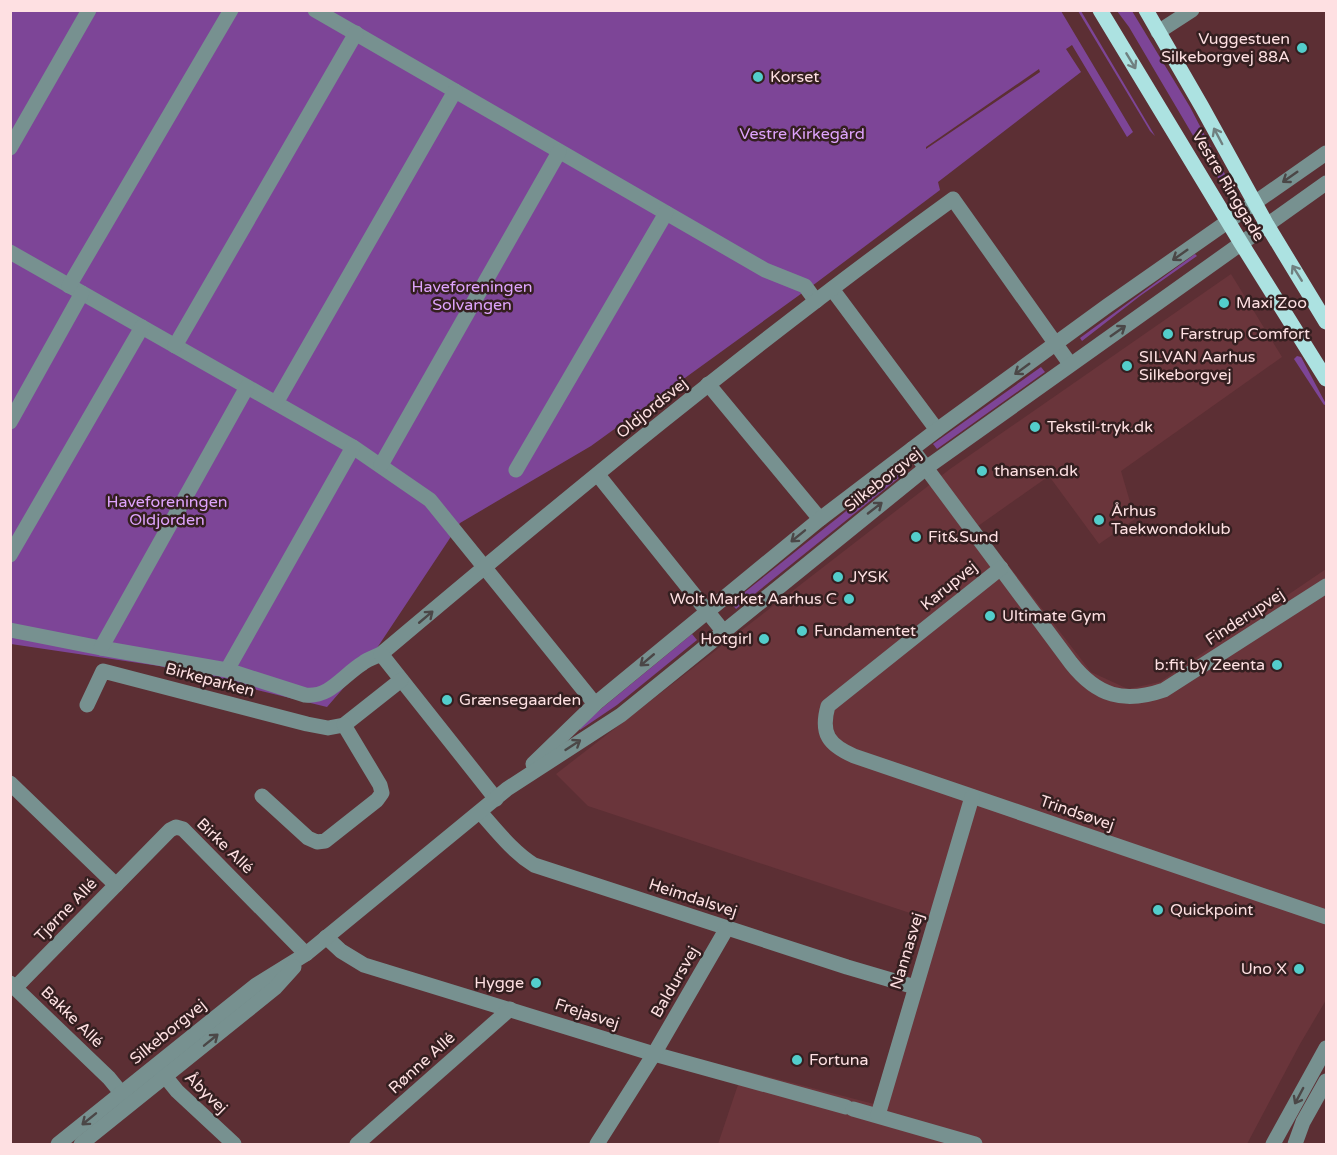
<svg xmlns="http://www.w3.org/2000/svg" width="1337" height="1155" font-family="'Varela Round',sans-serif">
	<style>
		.built { fill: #6a353b }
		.green { fill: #7d4597; fill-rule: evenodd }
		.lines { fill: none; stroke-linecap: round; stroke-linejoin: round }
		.minor { stroke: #779190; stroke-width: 15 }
		.major { stroke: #ace2e1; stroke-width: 15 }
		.oneway { stroke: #708080 }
		.oneway2 { stroke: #4b4747 }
		.poi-dot { fill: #53cdcb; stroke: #341f20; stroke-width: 2 }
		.labels { text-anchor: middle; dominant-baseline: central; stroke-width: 5; stroke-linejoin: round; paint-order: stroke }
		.poi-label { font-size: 16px; fill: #fee0e2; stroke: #341f20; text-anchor: start }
		.park-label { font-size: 16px; fill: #dfa4fd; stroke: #341f20 }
		.street-label { font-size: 16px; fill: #fee0e2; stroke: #341f20 }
	</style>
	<rect width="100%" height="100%" fill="#5c2f34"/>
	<!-- built -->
	<polygon class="built" points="1231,274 1282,357 1121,471 1135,519 1099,544 1049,476 978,526 1091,672 1128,689 1160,682 1326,569 1326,1000 1300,1044 1247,1144 718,1144 743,1070 874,1104 928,919 588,806 556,774 950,469"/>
	<!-- green -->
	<g class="green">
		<path d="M10,11H1061L1133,132L1127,137L1072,45L1066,49L1081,72L938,182L940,190L816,283L591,446L460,523L373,654L327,707L159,666L11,644ZM1039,69L1040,72L926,149V147Z"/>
		<polygon points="1078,11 1081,11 1155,136 1150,131"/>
		<polygon points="1117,11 1132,11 1190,107 1227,178 1221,183 1129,27"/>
		<polygon points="1195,254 1197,256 1140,296 1082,341 1080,338"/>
		<polygon points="1297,356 1301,357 1326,404 1324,405 1294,359"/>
		<polygon points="1041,367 1045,372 937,449 933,444"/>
		<polygon points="895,472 900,477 736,609 731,603"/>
		<polygon points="692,634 697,640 617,705 580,730 579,727"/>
	</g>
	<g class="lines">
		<!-- minor -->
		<g class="minor">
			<polyline points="315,10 765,270 805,286 816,301"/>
			<polyline points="1158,32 1192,10"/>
			<polyline points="10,148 89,10"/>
			<polyline points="10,252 353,447 430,500 595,704"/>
			<polyline points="69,286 231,10"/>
			<polyline points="832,289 937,430"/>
			<polyline points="175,346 356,33"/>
			<polyline points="708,384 820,519"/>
			<polyline points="276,403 455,91"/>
			<polyline points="10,422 82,293"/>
			<path d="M912,449L1071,663C1097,696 1124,704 1164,690L1326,586"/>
			<polyline points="381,465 559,152"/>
			<polyline points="516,470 666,213"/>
			<polyline points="598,475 723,631"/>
			<polyline points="10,555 142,327"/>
			<path d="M1001,568L828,706C820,734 829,745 854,756L1326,917"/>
			<path d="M10,630L101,648L227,670L305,695C330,698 343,675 363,663C368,659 375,657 381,654C567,497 755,342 953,199L1070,364"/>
			<polyline points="101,648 247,387"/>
			<polyline points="381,654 496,799"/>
			<polyline points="227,670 353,447"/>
			<polyline points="87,705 103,671 307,724 328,728 344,725 401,680"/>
			<polyline points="533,764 595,704 820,519 937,430 1107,306 1326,153"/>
			<polyline points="10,783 116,885 15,988"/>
			<polyline points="262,796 308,838 317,842 325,841 377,800 382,793 380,785 344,725"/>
			<path d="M480,812C497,831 512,851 534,865L847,967L915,987"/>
			<polyline points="116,885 170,830 176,827 183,829 306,954"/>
			<polyline points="326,937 341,951 364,965 654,1054 846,1107"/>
			<polyline points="10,983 109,1078 127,1100"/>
			<polyline points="160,1070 177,1091 234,1144"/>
			<polyline points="853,1109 975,1144"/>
			<polyline points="878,1115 972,797"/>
			<polyline points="58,1144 256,985 306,954 507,789 621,715 926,468 1326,183"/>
			<polyline points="81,1144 275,988 294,967"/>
			<polyline points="357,1144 510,1009"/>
			<polyline points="597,1144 654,1054 727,928"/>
			<polyline points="1273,1144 1326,1048"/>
			<polyline points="1295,1144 1303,1122 1326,1081"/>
		</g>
		<!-- major -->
		<g class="major">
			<polyline points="1100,10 1241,243 1326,379"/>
			<polyline points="1146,10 1202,107 1267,225 1326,322"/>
		</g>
	</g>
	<!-- one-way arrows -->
	<defs><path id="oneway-shaft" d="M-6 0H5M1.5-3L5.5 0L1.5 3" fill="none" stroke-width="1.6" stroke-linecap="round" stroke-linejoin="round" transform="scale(1.5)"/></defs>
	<g class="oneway">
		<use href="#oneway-shaft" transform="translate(1131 61) rotate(59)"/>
		<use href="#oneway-shaft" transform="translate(1218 136) rotate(-118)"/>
		<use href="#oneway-shaft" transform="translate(1297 273) rotate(-122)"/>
	</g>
	<g class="oneway2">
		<use href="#oneway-shaft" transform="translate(1290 177) rotate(145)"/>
		<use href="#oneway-shaft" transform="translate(1180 255) rotate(145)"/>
		<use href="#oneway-shaft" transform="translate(1118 331) rotate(-35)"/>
		<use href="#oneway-shaft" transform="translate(1022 369) rotate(144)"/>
		<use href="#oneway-shaft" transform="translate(875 508) rotate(-38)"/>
		<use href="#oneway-shaft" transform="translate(798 536) rotate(141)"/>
		<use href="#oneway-shaft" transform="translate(426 617) rotate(-40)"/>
		<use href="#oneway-shaft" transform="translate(647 660) rotate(140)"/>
		<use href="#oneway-shaft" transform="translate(573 745) rotate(-33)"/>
		<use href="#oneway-shaft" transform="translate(211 1040) rotate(-39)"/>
		<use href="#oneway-shaft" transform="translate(1299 1096) rotate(118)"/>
		<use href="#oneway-shaft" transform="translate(89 1119) rotate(141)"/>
	</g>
	<!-- markers -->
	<g class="poi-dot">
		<circle cx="1302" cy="48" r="6"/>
		<circle cx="758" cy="77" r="6"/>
		<circle cx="1224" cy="303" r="6"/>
		<circle cx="1168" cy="334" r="6"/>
		<circle cx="1127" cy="366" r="6"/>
		<circle cx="1035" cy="427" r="6"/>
		<circle cx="982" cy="471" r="6"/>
		<circle cx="1099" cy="520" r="6"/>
		<circle cx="916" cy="537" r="6"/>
		<circle cx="838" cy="577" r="6"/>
		<circle cx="849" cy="599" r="6"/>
		<circle cx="990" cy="616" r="6"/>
		<circle cx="802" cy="631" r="6"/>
		<circle cx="764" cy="639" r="6"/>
		<circle cx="1277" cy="665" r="6"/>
		<circle cx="447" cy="700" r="6"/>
		<circle cx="1158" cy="910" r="6"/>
		<circle cx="1299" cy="969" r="6"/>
		<circle cx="536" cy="983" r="6"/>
		<circle cx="797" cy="1060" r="6"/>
	</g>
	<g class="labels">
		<!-- poi labels -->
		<g class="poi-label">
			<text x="1290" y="39" text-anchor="end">Vuggestuen<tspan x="1290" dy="18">Silkeborgvej 88A</tspan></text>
			<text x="770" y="77">Korset</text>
			<text x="1236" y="303">Maxi Zoo</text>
			<text x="1180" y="334">Farstrup Comfort</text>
			<text x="1139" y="357">SILVAN Aarhus<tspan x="1139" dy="18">Silkeborgvej</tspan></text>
			<text x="1047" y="427">Tekstil-tryk.dk</text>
			<text x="994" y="471">thansen.dk</text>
			<text x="1111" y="511">Århus<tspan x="1111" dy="18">Taekwondoklub</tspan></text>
			<text x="928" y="537">Fit&amp;Sund</text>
			<text x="850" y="577">JYSK</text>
			<text x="837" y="599" text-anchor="end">Wolt Market Aarhus C</text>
			<text x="1002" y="616">Ultimate Gym</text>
			<text x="814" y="631">Fundamentet</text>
			<text x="752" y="639" text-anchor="end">Hotgirl</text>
			<text x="1265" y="665" text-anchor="end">b:fit by Zeenta</text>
			<text x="459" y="700">Grænsegaarden</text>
			<text x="1170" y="910">Quickpoint</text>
			<text x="1287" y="969" text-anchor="end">Uno X</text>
			<text x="524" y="983" text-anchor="end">Hygge</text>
			<text x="809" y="1060">Fortuna</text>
		</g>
		<!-- park labels -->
		<g class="park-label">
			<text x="802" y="134">Vestre Kirkegård</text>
			<text x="472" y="287">Haveforeningen<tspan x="472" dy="18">Solvangen</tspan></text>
			<text x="167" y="502">Haveforeningen<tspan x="167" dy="18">Oldjorden</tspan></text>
		</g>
		<!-- street labels -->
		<g class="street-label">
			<text transform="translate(1228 186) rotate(59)">Vestre Ringgade</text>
			<text transform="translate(652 408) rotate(-39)">Oldjordsvej</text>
			<text transform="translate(883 480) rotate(-38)">Silkeborgvej</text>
			<text transform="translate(949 586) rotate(-39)">Karupvej</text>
			<text transform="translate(1245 617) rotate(-33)">Finderupvej</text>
			<text transform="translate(210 680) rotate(15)">Birkeparken</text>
			<text transform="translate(1077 813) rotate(19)">Trindsøvej</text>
			<text transform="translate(225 846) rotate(44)">Birke Allé</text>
			<text transform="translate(693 898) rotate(18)">Heimdalsvej</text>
			<text transform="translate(66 910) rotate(-46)">Tjørne Allé</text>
			<text transform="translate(907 951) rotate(-73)">Nannasvej</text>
			<text transform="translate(675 982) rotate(-60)">Baldursvej</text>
			<text transform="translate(587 1014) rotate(18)">Frejasvej</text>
			<text transform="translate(72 1017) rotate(44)">Bakke Allé</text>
			<text transform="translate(168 1032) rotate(-39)">Silkeborgvej</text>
			<text transform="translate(422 1063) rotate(-42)">Rønne Allé</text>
			<text transform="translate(206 1093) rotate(44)">Åbyvej</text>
		</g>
	</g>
	<!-- border -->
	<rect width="1337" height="1155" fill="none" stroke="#fee0e2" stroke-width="24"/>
</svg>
